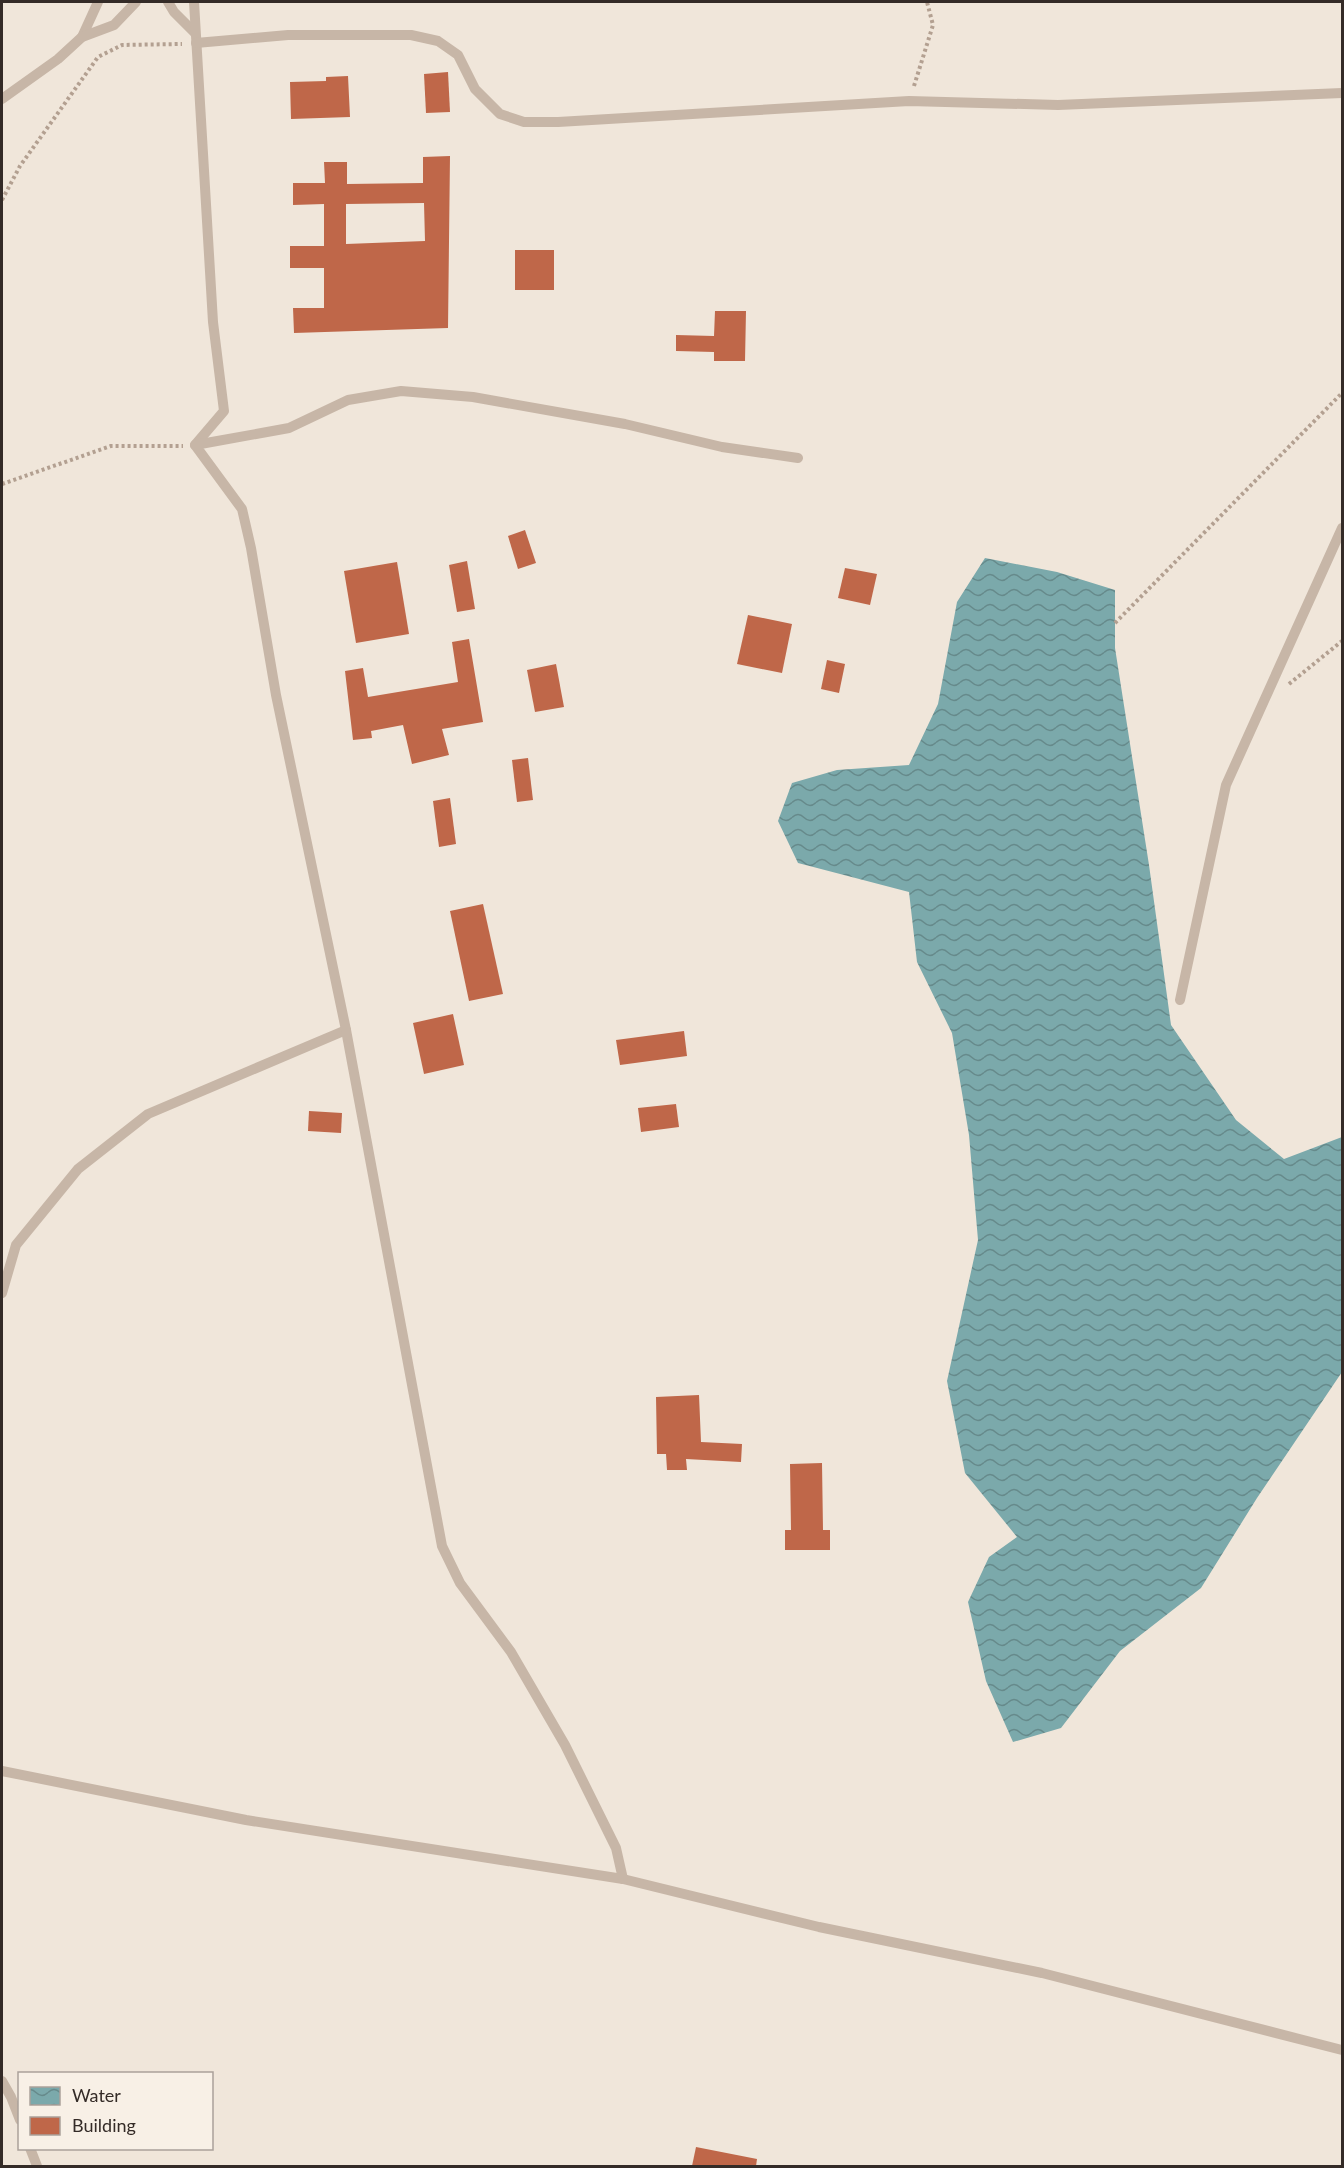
<svg xmlns="http://www.w3.org/2000/svg" width="1344" height="2168" font-family="Lato,sans-serif">
	<style>
		.water { fill: url(#water-waves) }
		.building { fill: #bf6749; fill-rule: evenodd }
		.lines { fill: none; stroke-linecap: round; stroke-linejoin: round }
		.path { stroke: #b3a091; stroke-width: 4; stroke-dasharray: 3 3; stroke-linecap: butt }
		.service { stroke: #c7b6a7; stroke-width: 10 }
	</style>
	<defs>
		<pattern id="water-waves" width="16" height="10" patternUnits="userSpaceOnUse" patternTransform="scale(1.5)"><rect width="16" height="10" fill="#7ba9ab"/><path d="M0 5q4-4 8 0t8 0" fill="none" stroke="#668a8b"/></pattern>
	</defs>
	<rect width="100%" height="100%" fill="#f0e6da"/>
	<!-- water -->
	<polygon class="water" points="985,558 1057,572 1115,590 1115,648 1149,865 1171,1025 1236,1120 1284,1159 1342,1137 1342,1372 1257,1498 1201,1588 1120,1651 1061,1728 1013,1742 986,1681 968,1602 989,1557 1017,1537 965,1473 947,1381 978,1240 969,1135 952,1033 917,962 909,892 798,863 778,821 792,783 837,770 909,765 938,704 957,602"/>
	<!-- building -->
	<g class="building">
		<polygon points="448,72 450,112 426,113 424,74"/>
		<polygon points="348,76 350,117 291,119 290,82 326,81 326,77"/>
		<path d="M450,156L448,328L294,333L293,308H324V268H290V246H324V204L293,205V183H325L324,162H347V184L423,183V157ZM424,203L425,241L346,244V204Z"/>
		<rect x="515" y="250" width="39" height="40"/>
		<polygon points="715,311 746,311 745,361 714,361 714,352 676,351 676,335 714,336"/>
		<polygon points="525,530 536,563 518,569 508,536"/>
		<polygon points="467,561 475,609 457,612 449,565"/>
		<polygon points="397,562 409,634 356,643 344,571"/>
		<polygon points="845,568 877,574 870,605 838,598"/>
		<polygon points="748,615 792,624 782,673 737,664"/>
		<polygon points="469,639 483,722 442,729 449,755 412,764 403,725 371,731 372,738 353,740 345,671 363,668 368,697 458,682 452,642"/>
		<polygon points="827,660 845,664 839,693 821,689"/>
		<polygon points="556,664 564,707 535,712 527,670"/>
		<polygon points="528,758 533,800 517,802 512,760"/>
		<polygon points="450,798 456,844 439,847 433,801"/>
		<polygon points="483,904 503,994 469,1001 450,911"/>
		<polygon points="453,1014 464,1065 424,1074 413,1023"/>
		<polygon points="684,1031 687,1056 620,1065 616,1040"/>
		<polygon points="676,1104 679,1127 641,1132 638,1108"/>
		<polygon points="309,1111 342,1113 341,1133 308,1131"/>
		<polygon points="699,1395 701,1442 742,1444 741,1462 686,1459 687,1470 667,1470 666,1454 657,1454 656,1397"/>
		<polygon points="822,1463 823,1530 830,1530 830,1550 785,1550 785,1530 791,1530 790,1464"/>
		<polygon points="696,2147 757,2159 756,2166 692,2166"/>
	</g>
	<g class="lines">
		<!-- path -->
		<g class="path">
			<polyline points="914,86 933,25 927,2"/>
			<polyline points="2,200 20,166 98,57 122,45 182,44"/>
			<polyline points="2,484 111,446 183,446"/>
			<polyline points="1115,623 1342,393"/>
			<polyline points="1289,684 1342,641"/>
		</g>
		<!-- service -->
		<g class="service">
			<polyline points="168,2 174,12 195,33"/>
			<polyline points="194,2 213,322 224,411 195,445"/>
			<polyline points="82,37 98,2"/>
			<polyline points="196,43 288,35 411,35 438,41 458,55 475,89 500,114 524,122 558,122 909,101 1058,105 1342,93"/>
			<polyline points="2,99 58,59 82,37 114,25 136,2"/>
			<polyline points="1180,1000 1226,785 1342,528"/>
			<polyline points="2,1293 16,1245 78,1169 148,1114 346,1030"/>
			<polyline points="2,1771 246,1820 623,1879 819,1927 1042,1973 1342,2050"/>
			<polyline points="623,1879 616,1848 565,1745 511,1652 460,1583 442,1546 346,1030 276,695 251,548 242,509 195,445 289,428 348,400 401,391 473,397 625,424 722,447 798,458"/>
			<polyline points="2,2081 11,2097 20,2120"/>
			<polyline points="30,2148 37,2166"/>
		</g>
	</g>
	<!-- border -->
	<rect width="1344" height="2168" fill="none" stroke="#342b27" stroke-width="6"/>
	<!-- legend -->
	<rect x="18" y="2072" width="195" height="78" fill="#f8f0e6" stroke="#aaa19a" stroke-width="1.5"/>
	<rect x="30" y="2087" width="30" height="18" fill="url(#water-waves)" stroke="#aaa19a" stroke-width="1.5"/>
	<text x="72" y="2102" font-size="18" fill="#342b27">Water</text>
	<rect x="30" y="2117" width="30" height="18" fill="#bf6749" stroke="#aaa19a" stroke-width="1.5"/>
	<text x="72" y="2132" font-size="18" fill="#342b27">Building</text>
</svg>
